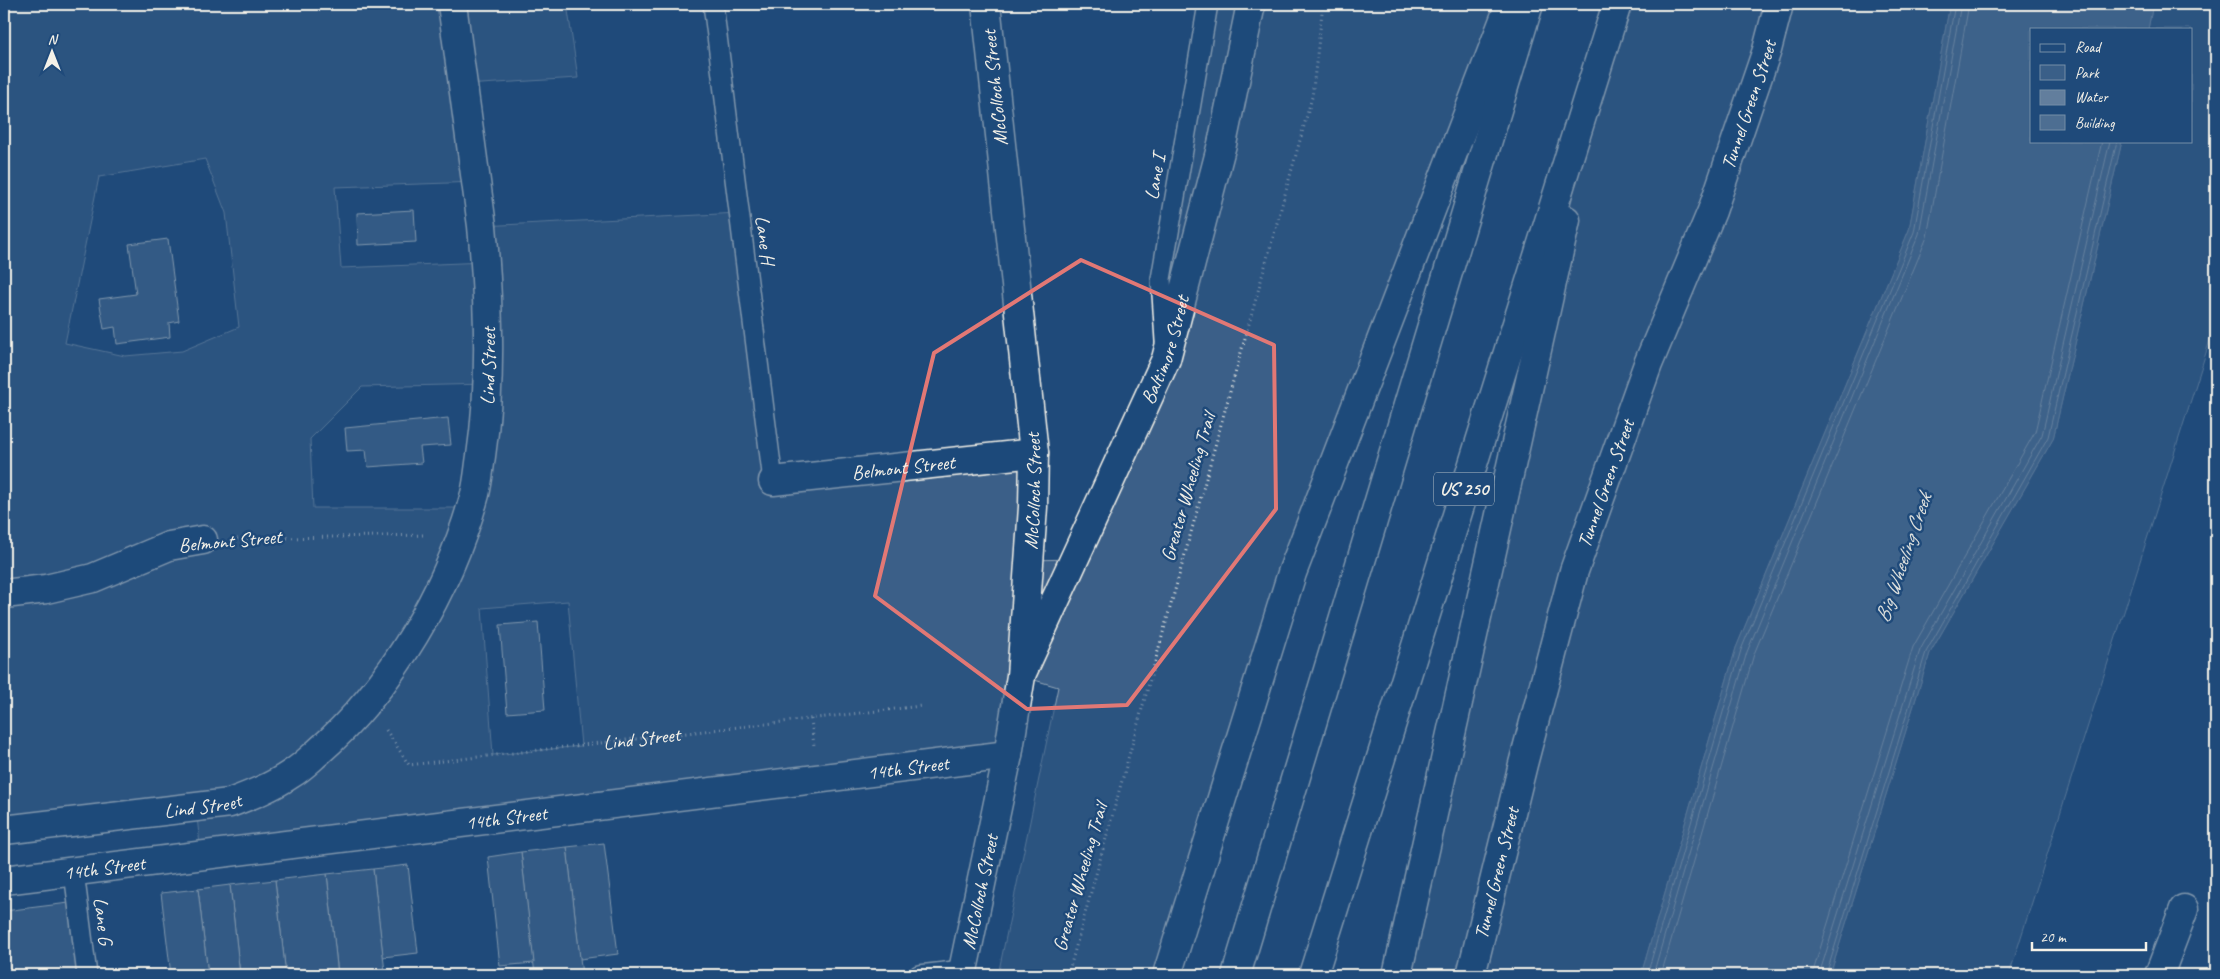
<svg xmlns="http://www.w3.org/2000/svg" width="2220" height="979" font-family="Caveat,sans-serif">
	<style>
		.green { fill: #3a5f88; stroke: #97a8b8; fill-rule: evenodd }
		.water { fill: #627e9d; stroke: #9cacbb }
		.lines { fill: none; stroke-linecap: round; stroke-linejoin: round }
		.shore { stroke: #bac3ca; stroke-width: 1 }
		.building { fill: #4d6e92; stroke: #f4f1e8 }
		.lane-casing { stroke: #f4f1e8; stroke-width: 22 }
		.street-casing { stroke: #f4f1e8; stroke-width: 31 }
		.secondary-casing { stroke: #f4f1e8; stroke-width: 31 }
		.highway-casing { stroke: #f4f1e8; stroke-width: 31 }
		.path { stroke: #f4f1e8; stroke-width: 3; stroke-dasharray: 1 4; stroke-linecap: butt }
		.lane { stroke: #1f4a7a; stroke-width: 19 }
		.street { stroke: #1f4a7a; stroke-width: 28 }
		.secondary { stroke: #1f4a7a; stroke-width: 28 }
		.highway { stroke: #1f4a7a; stroke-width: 28 }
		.marked { fill: none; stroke: #e27875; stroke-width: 4; stroke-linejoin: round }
		.labels { text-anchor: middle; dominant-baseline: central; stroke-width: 5; stroke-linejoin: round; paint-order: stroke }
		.shield { fill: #1f4a7a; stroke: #b4bfc7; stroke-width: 1 }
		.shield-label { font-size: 19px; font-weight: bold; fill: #f4f1e8 }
		.street-label { font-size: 20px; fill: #f4f1e8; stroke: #1f4a7a }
		.water-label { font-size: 21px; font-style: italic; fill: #dee0dd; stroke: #1f4a7a }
	</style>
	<rect width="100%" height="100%" fill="#1f4a7a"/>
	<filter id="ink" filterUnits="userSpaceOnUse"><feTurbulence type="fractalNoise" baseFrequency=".02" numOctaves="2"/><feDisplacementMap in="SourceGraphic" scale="10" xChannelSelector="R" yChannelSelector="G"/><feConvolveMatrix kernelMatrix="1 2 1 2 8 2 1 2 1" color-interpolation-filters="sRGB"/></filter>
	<g filter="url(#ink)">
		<!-- green -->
		<g class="green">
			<path d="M4,4H567L578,78L465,85L477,182L335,187L341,268L485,262L482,226L739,213L773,481L1034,453L1030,560L1074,559L1166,359L1161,279L1208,4H1510L1366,375L1167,975H998L1058,687L1021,676L1008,755L201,855L196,807L4,830ZM205,159L226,213L239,327L182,351L125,356L65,343L99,177ZM488,384L469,508H313L310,439L362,387ZM568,601L581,746L493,755L482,608Z"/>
			<polygon points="1616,4 1950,4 1909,230 1736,648 1641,975 1397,975"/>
			<polygon points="2153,4 2216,4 2216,321 2009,975 1830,975 1930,653 2053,439 2122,141 2191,141 2191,29 2148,29"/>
		</g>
		<!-- water -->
		<polygon class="water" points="1950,4 2153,4 2148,29 2031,29 2031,141 2122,141 2053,439 1930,653 1830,975 1641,975 1736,648 1909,230"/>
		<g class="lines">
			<!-- shore -->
			<g class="shore">
				<polyline points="1647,975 1741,650 1914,232 1955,4"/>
				<polyline points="1653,975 1747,652 1919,234 1961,4"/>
				<polyline points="1661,975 1754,654 1927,237 1969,4"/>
				<polyline points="1812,975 1913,647 2035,432 2102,141"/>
				<polyline points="1819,975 1920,650 2042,435 2110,141"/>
				<polyline points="1826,975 1926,652 2048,437 2117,141"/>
			</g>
		</g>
		<!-- building -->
		<g class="building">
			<polygon points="414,210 416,242 358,245 357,213"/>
			<polygon points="168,239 179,321 169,323 170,337 117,344 115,327 104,329 99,299 136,294 129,244"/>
			<polygon points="448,418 451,445 420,447 422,463 368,467 366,450 347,451 345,428"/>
			<polygon points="538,622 545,710 507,713 500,625"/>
			<polygon points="604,843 618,954 580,959 567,847"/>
			<polygon points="567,847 582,975 535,975 521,852"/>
			<polygon points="521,852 534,963 500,966 488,857"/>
			<polygon points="408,865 418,953 383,957 373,869"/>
			<polygon points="373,869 385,972 338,975 327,874"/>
			<polygon points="327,874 338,975 286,975 275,880"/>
			<polygon points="275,880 286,975 240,975 230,885"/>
			<polygon points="230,885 240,975 208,975 198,889"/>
			<polygon points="198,889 208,975 171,975 161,893"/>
			<polygon points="69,903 78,975 10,975 4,911"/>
		</g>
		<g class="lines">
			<!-- lane casing -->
			<g class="lane-casing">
				<g id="lane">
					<polyline points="713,4 773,481"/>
					<polyline points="1165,341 1161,279 1208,4"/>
					<polyline points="74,872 87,975"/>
					<polyline points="919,975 963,970"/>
				</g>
			</g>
			<!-- street casing -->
			<g class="street-casing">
				<g id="street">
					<path id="s2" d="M773,481L1034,453"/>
					<polyline points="4,594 46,589 93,578 169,546 203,540"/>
					<path id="s3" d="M1022,673L1166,359L1222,144L1251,4"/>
					<path id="s4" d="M4,830L230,803C251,795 272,787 291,774C301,768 309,760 317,753C392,688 449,589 475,494C478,482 479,469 481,456C492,381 489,301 482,226L452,4"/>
					<path id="s5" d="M1471,975L1523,764L1574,571L1648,364L1712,211L1767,50L1779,4"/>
					<polyline points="2159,975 2184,909"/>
				</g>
			</g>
			<!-- secondary casing -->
			<g class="secondary-casing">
				<g id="secondary">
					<path id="s6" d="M4,880L1008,755"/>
					<path id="s7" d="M962,975L1008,755L1021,676L1033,507L1034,453L986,4"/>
				</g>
			</g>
			<!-- highway casing -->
			<g class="highway-casing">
				<g id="highway">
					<polyline points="1167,975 1292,573 1510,4"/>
					<polyline points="1236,975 1529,4"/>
					<polyline points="1313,975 1617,4"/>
					<polyline points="1397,975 1566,220"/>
				</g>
			</g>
			<!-- path -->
			<g class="path">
				<polyline points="237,539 425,535"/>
				<polyline points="811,719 814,746"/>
				<path id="s1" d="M386,730L409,765L921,706"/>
				<polyline points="1068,975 1312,97 1323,4"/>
			</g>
			<!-- lane -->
			<use href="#lane" class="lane"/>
			<!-- street -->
			<use href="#street" class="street"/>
			<!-- secondary -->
			<use href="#secondary" class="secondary"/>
			<!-- highway -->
			<use href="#highway" class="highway"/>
		</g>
	</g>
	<!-- marked area -->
	<path d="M0 0H2220V979H0ZM1081,260L1274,345L1276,509L1127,705L1027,709L875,596L934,353Z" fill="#1f4a7a" fill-opacity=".55" fill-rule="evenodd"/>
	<path class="marked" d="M1081,260L1274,345L1276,509L1127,705L1027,709L875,596L934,353Z"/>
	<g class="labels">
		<!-- shield labels -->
		<rect class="shield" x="1434" y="472.5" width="60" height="33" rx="4"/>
		<g class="shield-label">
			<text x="1464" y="489">US 250</text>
		</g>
		<!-- street labels -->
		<g class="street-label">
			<text transform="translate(995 88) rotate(-96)">McColloch Street</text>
			<text stroke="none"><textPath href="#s5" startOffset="915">Tunnel Green Street</textPath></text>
			<text transform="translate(1155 177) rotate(-80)">Lane I</text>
			<text transform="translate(765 240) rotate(83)">Lane H</text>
			<text stroke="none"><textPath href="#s3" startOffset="354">Baltimore Street</textPath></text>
			<text stroke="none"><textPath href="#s4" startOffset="765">Lind Street</textPath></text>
			<text stroke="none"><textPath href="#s2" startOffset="131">Belmont Street</textPath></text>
			<text stroke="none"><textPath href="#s5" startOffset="510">Tunnel Green Street</textPath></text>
			<text transform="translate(1188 487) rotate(-74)">Greater Wheeling Trail</text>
			<text stroke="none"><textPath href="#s7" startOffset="490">McColloch Street</textPath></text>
			<text transform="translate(230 541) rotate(-5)">Belmont Street</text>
			<text stroke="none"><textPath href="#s1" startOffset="276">Lind Street</textPath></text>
			<text stroke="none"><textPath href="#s6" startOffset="911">14th Street</textPath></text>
			<text stroke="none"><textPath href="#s4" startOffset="200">Lind Street</textPath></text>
			<text stroke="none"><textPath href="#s6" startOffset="506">14th Street</textPath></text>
			<text stroke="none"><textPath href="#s6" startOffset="101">14th Street</textPath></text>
			<text stroke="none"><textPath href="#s5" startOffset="105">Tunnel Green Street</textPath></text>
			<text transform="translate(1080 877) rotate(-74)">Greater Wheeling Trail</text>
			<text stroke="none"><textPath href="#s7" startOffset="85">McColloch Street</textPath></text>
			<text transform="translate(103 921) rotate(83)">Lane G</text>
		</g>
		<!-- water labels -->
		<g class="water-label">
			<text transform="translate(1903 558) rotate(-71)">Big Wheeling Creek</text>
		</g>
	</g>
	<!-- margin -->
	<rect width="2220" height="979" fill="none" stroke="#1f4a7a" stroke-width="20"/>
	<rect x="10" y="10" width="2200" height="959" fill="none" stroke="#f4f1e8" stroke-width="2" filter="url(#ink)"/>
	<!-- legend -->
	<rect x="2030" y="28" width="162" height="115" fill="#1f4a7a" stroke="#748da6"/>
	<rect x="2040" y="44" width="25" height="8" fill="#1f4a7a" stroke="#748da6"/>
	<text x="2075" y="52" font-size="15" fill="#f4f1e8">Road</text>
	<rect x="2040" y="65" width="25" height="15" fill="#3a5f88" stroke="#748da6"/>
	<text x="2075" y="78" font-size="15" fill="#f4f1e8">Park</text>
	<rect x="2040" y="90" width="25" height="15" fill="#627e9d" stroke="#748da6"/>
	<text x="2075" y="102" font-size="15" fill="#f4f1e8">Water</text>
	<rect x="2040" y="115" width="25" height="15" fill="#4d6e92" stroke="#748da6"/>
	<text x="2075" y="128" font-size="15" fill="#f4f1e8">Building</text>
	<!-- north arrow -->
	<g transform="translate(52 52)" stroke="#1f4a7a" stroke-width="4" paint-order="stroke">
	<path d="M0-4L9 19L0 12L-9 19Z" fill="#f4f1e8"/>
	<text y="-8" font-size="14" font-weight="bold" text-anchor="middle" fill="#f4f1e8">N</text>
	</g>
	<!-- scale -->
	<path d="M2032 942v8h114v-8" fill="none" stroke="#f4f1e8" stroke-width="2.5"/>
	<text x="2040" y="942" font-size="15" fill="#f4f1e8" stroke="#1f4a7a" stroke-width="4" paint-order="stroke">20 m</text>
</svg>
